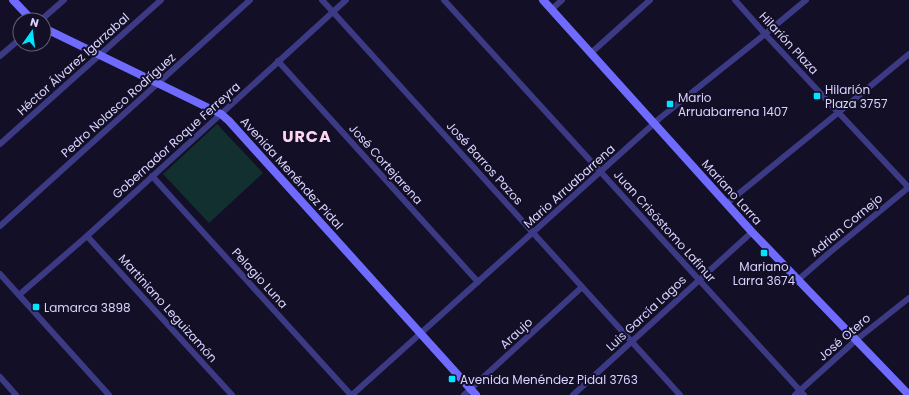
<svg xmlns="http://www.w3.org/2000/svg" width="909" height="395" font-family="Poppins,sans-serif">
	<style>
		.green { fill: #12302f }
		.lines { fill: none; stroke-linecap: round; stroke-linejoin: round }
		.street { stroke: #3d3a85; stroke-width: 6 }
		.secondary { stroke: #6f6bff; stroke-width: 8 }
		.poi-dot { fill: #00e5ff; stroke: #130f26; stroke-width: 1.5 }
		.labels { text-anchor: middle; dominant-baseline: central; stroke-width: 4; stroke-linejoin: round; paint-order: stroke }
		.street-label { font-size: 12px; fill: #d9d4ff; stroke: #130f26 }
		.poi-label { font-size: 12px; fill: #d9d4ff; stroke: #130f26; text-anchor: start }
		.district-label { font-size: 16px; font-weight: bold; letter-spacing: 1px; fill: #ffd6f0; stroke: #130f26 }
	</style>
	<rect width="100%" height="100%" fill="#130f26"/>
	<!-- green -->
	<polygon class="green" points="217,124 263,173 209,223 163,174"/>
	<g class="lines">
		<!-- street -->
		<g class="street">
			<polyline points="322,0 333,12 680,395"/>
			<polyline points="444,0 804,395"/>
			<polyline points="735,0 765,34 909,188"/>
			<polyline points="552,9 562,0"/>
			<polyline points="41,20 64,0"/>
			<polyline points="591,53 650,0"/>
			<polyline points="0,56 20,39"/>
			<polyline points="278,61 478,282"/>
			<polyline points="0,144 161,0"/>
			<polyline points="152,176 351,395"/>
			<polyline points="726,204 839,112 909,54"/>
			<polyline points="0,226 250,0"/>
			<polyline points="87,236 232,395"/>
			<polyline points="0,274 109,395"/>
			<polyline points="798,280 829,253 909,187"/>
			<polyline points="19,295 87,236 346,0"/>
			<polyline points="0,377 16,395"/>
			<polyline points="352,395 660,118 765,34 806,0"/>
			<polyline points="464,395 582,287"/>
			<polyline points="573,395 752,232"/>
			<polyline points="795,395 856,340 909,298"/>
		</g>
		<!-- secondary -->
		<g class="secondary">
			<polyline points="13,0 32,20"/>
			<polyline points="543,0 752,232 909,395"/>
			<polyline points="44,28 221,114 229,121 476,395"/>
		</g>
	</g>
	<!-- markers -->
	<g class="poi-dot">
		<rect x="813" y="92" width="8" height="8" rx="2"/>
		<rect x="666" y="100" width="8" height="8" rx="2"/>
		<rect x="760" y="249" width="8" height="8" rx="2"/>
		<rect x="32" y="303" width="8" height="8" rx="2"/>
		<rect x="448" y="375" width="8" height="8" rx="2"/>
	</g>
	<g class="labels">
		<!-- street labels -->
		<g class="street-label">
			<text transform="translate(789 43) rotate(47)">Hilarión Plaza</text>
			<text transform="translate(73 64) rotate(-42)">Héctor Álvarez Igarzabal</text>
			<text transform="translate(118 105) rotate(-42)">Pedro Nolasco Rodríguez</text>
			<text transform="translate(176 140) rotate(-42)">Gobernador Roque Ferreyra</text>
			<text transform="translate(485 163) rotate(48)">José Barros Pazos</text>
			<text transform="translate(386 164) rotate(48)">José Cortejarena</text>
			<text transform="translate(292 173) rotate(48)">Avenida Menéndez Pidal</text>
			<text transform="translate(569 186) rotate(-42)">Mario Arruabarrena</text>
			<text transform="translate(732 192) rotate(48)">Mariano Larra</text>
			<text transform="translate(846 225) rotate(-40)">Adrian Cornejo</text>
			<text transform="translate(665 226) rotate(48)">Juan Crisóstomo Lafinur</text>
			<text transform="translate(260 278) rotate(48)">Pelagio Luna</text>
			<text transform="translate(168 308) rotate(48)">Martiniano Leguizamón</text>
			<text transform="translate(646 313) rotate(-43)">Luis García Lagos</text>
			<text transform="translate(516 333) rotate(-43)">Araujo</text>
			<text transform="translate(844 337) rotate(-41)">José Otero</text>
		</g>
		<!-- poi labels -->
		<g class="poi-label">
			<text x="825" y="89">Hilarión<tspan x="825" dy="14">Plaza 3757</tspan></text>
			<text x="678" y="97">Mario<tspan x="678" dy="14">Arruabarrena 1407</tspan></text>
			<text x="764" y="266" text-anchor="middle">Mariano<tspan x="764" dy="14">Larra 3674</tspan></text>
			<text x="44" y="307">Lamarca 3898</text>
			<text x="460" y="379">Avenida Menéndez Pidal 3763</text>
		</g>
		<!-- district labels -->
		<g class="district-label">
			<text x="307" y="136">URCA</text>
		</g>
	</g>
	<!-- north arrow -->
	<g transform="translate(32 32) rotate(14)"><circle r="19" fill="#130f26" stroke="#625e7d"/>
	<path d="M0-3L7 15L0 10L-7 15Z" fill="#00e5ff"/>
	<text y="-6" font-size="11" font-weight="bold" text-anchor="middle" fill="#d9d4ff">N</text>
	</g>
</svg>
